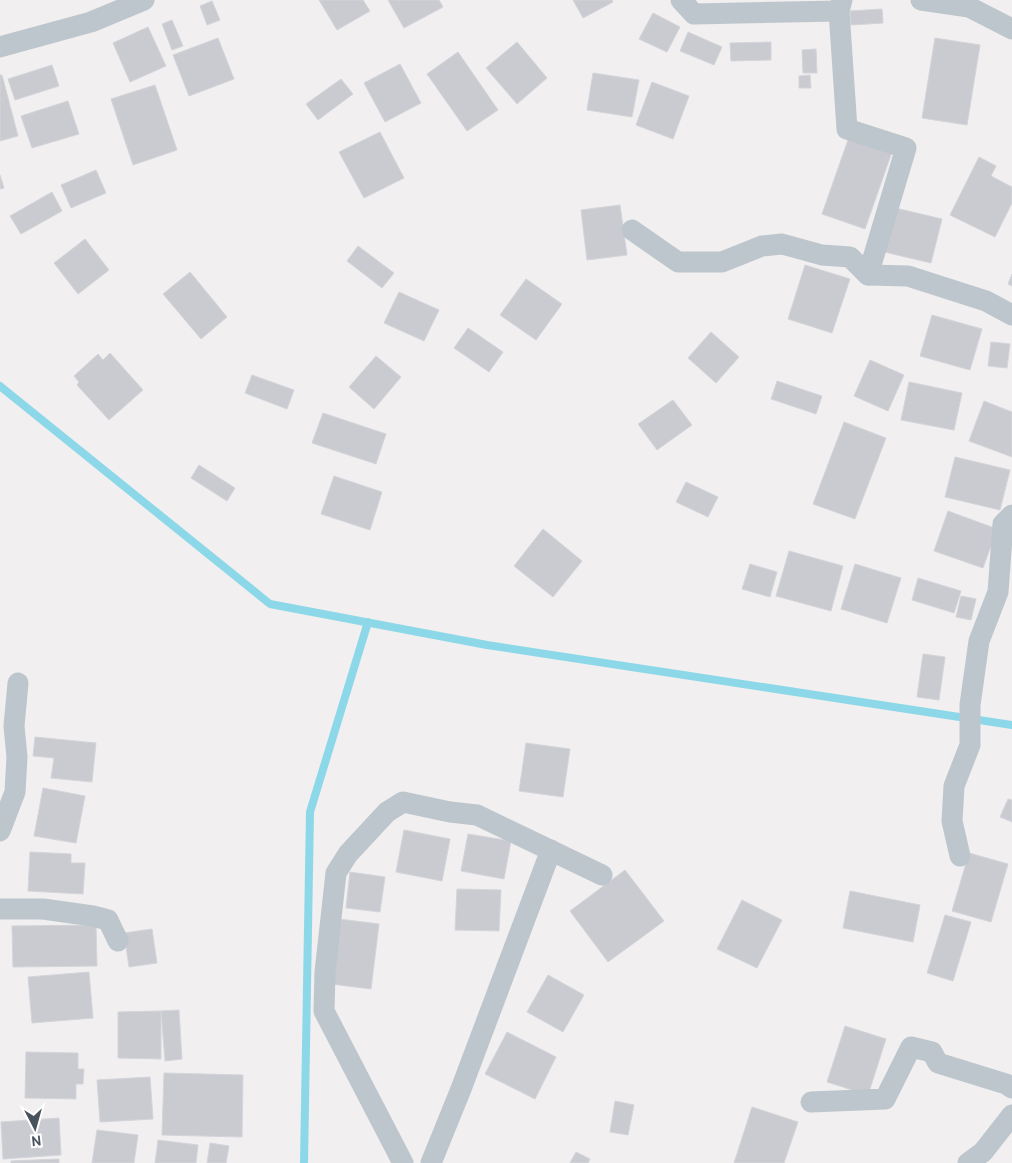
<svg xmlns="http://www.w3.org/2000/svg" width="1012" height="1163" font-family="Cabin,sans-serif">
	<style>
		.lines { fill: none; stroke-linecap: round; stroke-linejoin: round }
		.stream { stroke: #8cd8e9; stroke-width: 8 }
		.building { fill: #c9cbd1; stroke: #d3d5da }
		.minor { stroke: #bdc6cd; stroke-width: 21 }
	</style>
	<rect width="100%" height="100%" fill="#f1efef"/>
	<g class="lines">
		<!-- stream -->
		<g class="stream">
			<polyline points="0,386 270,604 487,645 1012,725"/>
			<polyline points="304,1163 310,812 368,622"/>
		</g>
	</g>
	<!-- building -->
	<g class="building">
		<polygon points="319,0 363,0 370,11 337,30"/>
		<polygon points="388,0 439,0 443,7 404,28"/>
		<polygon points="573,0 612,0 613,2 583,18"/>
		<polygon points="212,1 220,20 207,25 200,6"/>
		<polygon points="882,9 883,23 851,25 850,11"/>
		<polygon points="653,13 680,27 667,52 639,39"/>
		<polygon points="172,20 183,46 172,50 162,24"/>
		<polygon points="148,27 166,66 130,82 113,43"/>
		<polygon points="688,32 722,47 714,65 680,51"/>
		<polygon points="218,38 234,79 189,96 173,55"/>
		<polygon points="935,38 980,45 967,125 922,118"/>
		<polygon points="517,42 547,78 517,104 486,68"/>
		<polygon points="771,42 771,60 731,61 730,43"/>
		<polygon points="816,49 817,73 803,73 802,50"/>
		<polygon points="458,52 498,110 467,131 427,74"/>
		<polygon points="400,64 421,103 385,122 364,83"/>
		<polygon points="52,65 59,86 15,100 8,79"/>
		<polygon points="593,73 639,80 632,117 587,110"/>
		<polygon points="0,75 2,75 18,136 0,141"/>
		<polygon points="810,75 811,88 799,88 799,76"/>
		<polygon points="341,79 353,94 318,120 306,104"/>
		<polygon points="652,82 689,96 673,139 636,125"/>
		<polygon points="155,85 177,150 133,165 111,99"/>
		<polygon points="68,101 79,134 32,148 21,116"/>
		<polygon points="380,132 404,178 364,198 339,152"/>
		<polygon points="849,137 892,152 865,229 822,214"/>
		<polygon points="979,157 996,166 991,176 1012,187 1012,203 995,237 950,215"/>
		<polygon points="96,170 106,193 71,208 61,185"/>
		<polygon points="0,175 4,188 0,189"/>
		<polygon points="52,192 62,211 21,234 10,216"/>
		<polygon points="620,205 627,255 587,260 581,210"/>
		<polygon points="891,207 942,219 931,263 880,251"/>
		<polygon points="85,239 109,270 78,294 54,263"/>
		<polygon points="358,246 394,273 382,288 347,261"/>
		<polygon points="805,265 850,279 832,333 788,319"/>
		<polygon points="190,272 227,317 201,339 163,294"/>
		<polygon points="1012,274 1012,286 1008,284"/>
		<polygon points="526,279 562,304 536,340 500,315"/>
		<polygon points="399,292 439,310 424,341 384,323"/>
		<polygon points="932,315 982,329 970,370 920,356"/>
		<polygon points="468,328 503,352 489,372 454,348"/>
		<polygon points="711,332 739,357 716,383 688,358"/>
		<polygon points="991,342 1010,344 1007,368 988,366"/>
		<polygon points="110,353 143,390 109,420 77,385 79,382 74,376 98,354 103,360"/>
		<polygon points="376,356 401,377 374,409 349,387"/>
		<polygon points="870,360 904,375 888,411 854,396"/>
		<polygon points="252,375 294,390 287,409 245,393"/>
		<polygon points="777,381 822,396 816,414 771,399"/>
		<polygon points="909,382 962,393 954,430 901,420"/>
		<polygon points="673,400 692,425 657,450 638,424"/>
		<polygon points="984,401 1012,412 1012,457 969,441"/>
		<polygon points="323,413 386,434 376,464 312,443"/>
		<polygon points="844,422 886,438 855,519 813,504"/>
		<polygon points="955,457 1010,470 1000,510 945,497"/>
		<polygon points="199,465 235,488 227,501 191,478"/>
		<polygon points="334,476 382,492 370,530 321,514"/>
		<polygon points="686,482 718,497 708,517 676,502"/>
		<polygon points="948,511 997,529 983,568 934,551"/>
		<polygon points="543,529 582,561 553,597 514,566"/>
		<polygon points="789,551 843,566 831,611 776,596"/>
		<polygon points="750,564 777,572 770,597 742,589"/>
		<polygon points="855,564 901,578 887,623 841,609"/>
		<polygon points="918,578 961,591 954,613 912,600"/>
		<polygon points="961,596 976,599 971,620 956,617"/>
		<polygon points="923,654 945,657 939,700 917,697"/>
		<polygon points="35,737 96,743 92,782 51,778 54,758 33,756"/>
		<polygon points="526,743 570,749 563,797 519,791"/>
		<polygon points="43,788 85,796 76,843 34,836"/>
		<polygon points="1008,799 1012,800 1012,822 1000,817"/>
		<polygon points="404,830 450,839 442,881 396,872"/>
		<polygon points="468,834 511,841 504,879 461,871"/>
		<polygon points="30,852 71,854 71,863 85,863 83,894 28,891"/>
		<polygon points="969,853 1008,864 991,922 952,911"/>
		<polygon points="625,870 664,921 608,962 570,911"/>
		<polygon points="350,872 385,877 380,912 346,908"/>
		<polygon points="457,889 501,890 499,931 455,930"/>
		<polygon points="850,891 920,905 913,942 843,928"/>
		<polygon points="742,900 782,920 757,968 717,949"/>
		<polygon points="945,915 971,922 953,981 927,973"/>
		<polygon points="339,919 379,924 371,989 331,984"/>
		<polygon points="96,925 97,966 13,967 12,926"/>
		<polygon points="152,929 157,963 129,967 124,933"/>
		<polygon points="89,972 93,1018 32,1023 28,977"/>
		<polygon points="548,975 584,995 563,1032 527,1012"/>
		<polygon points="179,1010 182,1059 165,1061 161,1011"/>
		<polygon points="161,1011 161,1059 118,1058 118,1012"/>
		<polygon points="845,1026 886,1039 868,1095 827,1082"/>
		<polygon points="507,1032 556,1057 535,1099 485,1074"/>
		<polygon points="26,1052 78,1053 78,1069 84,1069 83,1084 76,1084 76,1099 25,1098"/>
		<polygon points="164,1073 243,1075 242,1137 162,1135"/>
		<polygon points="150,1077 153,1119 100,1122 97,1080"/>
		<polygon points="615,1101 634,1105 628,1135 610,1132"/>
		<polygon points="752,1107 798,1122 784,1163 734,1163"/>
		<polygon points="59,1118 61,1155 3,1159 1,1122"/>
		<polygon points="97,1130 138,1135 134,1163 92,1163"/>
		<polygon points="158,1140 198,1145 196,1163 155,1163"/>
		<polygon points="210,1143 229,1146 226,1163 207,1163"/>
		<polygon points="576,1152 590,1159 588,1163 570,1163"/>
		<polygon points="59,1159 59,1163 11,1163 11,1161"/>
	</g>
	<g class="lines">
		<!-- minor -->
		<g class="minor">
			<polyline points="681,0 694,14 839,11"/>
			<polyline points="842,0 839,11 847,129 906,148 868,275"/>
			<polyline points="921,0 969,7 1012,29"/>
			<polyline points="0,47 91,22 144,0"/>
			<polyline points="632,230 678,262 722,262 762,246 782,244 822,255 850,257 868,275 908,276 986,301 1012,315"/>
			<polyline points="0,831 15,792 17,757 14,726 18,683"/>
			<polyline points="960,856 952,821 954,786 970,745 970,705 979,641 998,592 1003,524 1012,515"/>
			<polyline points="0,909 43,909 93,916 108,920 118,941"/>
			<polyline points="811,1102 885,1099 911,1047 932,1052 938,1063 1006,1084 1012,1088"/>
			<polyline points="403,1163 324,1011 325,972 336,873 348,854 387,812 403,802 450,812 477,815 602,875"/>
			<polyline points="431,1163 461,1089 551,850"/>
			<polyline points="968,1163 983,1152 1012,1115"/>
		</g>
	</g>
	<!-- north arrow -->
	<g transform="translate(35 1128) rotate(174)" stroke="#ffffff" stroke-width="4" paint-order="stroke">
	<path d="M0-4L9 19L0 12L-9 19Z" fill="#47525c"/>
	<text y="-8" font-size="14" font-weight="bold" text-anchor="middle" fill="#47525c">N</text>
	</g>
</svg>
